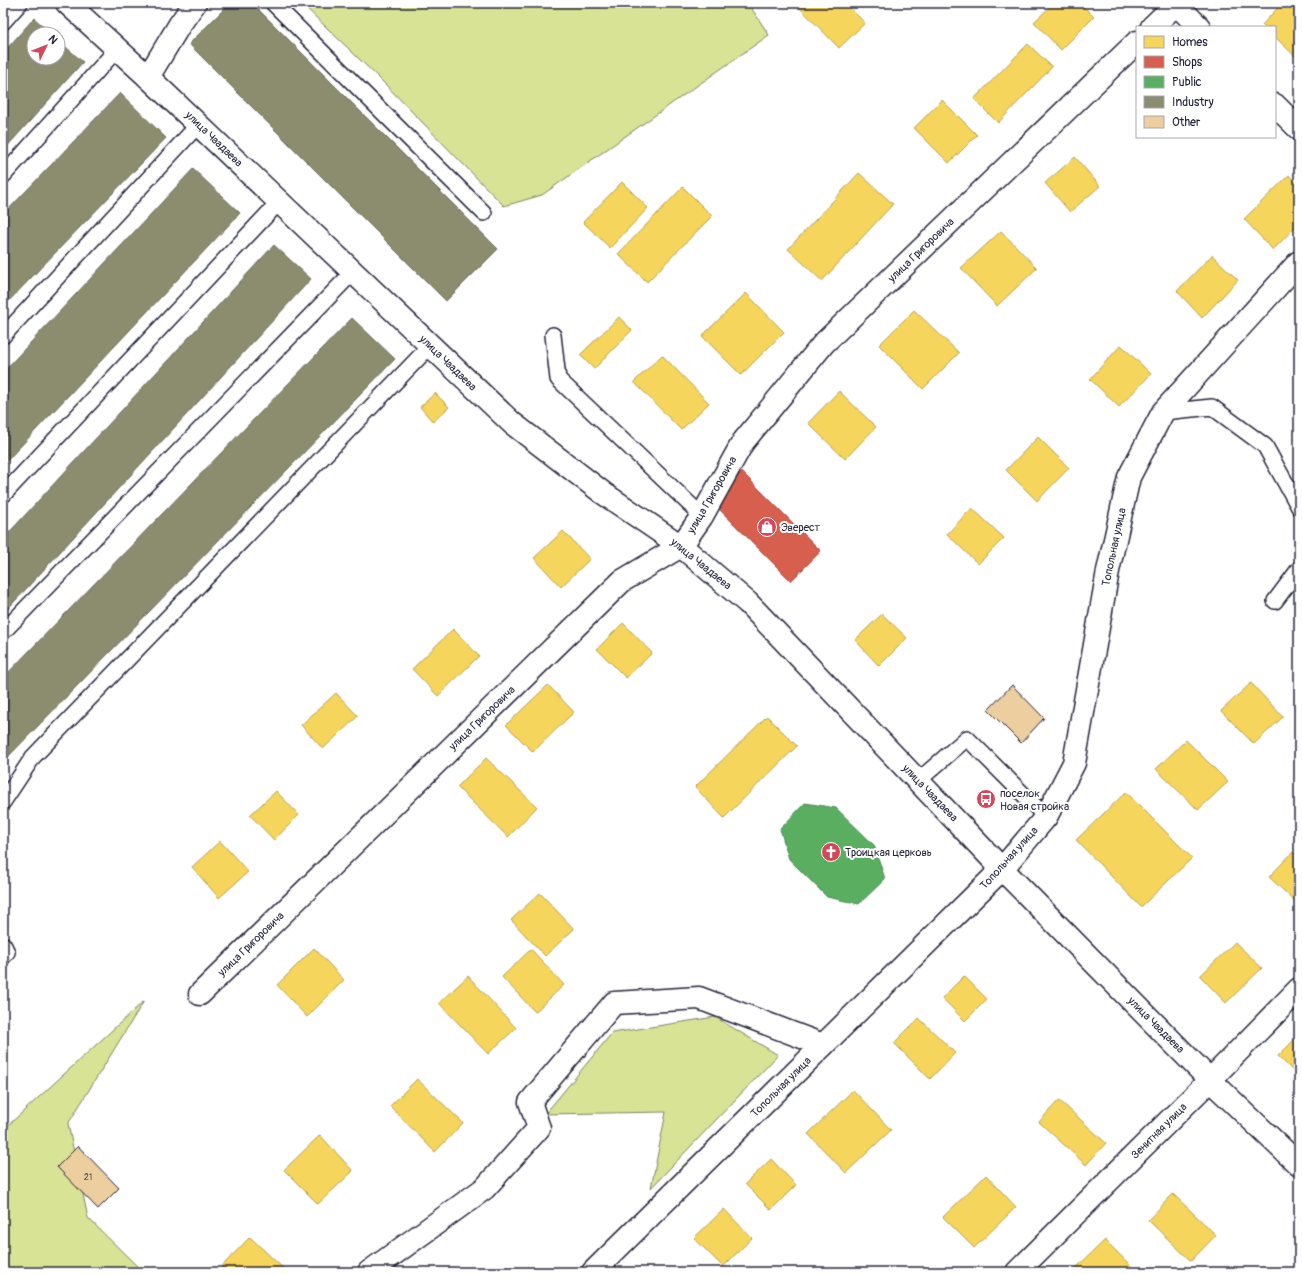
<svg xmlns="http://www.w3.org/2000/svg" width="1302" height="1275" font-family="Pangolin,sans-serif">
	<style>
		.green { fill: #d8e395; stroke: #7d8268 }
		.homes { fill: #f6d55c; stroke: #b69f52 }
		.shops { fill: #d6604d; stroke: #a04d48 }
		.public { fill: #5aae61; stroke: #498456 }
		.industry { fill: #8c8c6e; stroke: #6c6c5f }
		.building { fill: #edce9f; stroke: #22223b }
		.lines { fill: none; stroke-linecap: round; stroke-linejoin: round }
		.lane-casing { stroke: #22223b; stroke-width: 18 }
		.street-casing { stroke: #22223b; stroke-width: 25 }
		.secondary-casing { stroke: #22223b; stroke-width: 25 }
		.lane { stroke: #fff; stroke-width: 15 }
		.street { stroke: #fff; stroke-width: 22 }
		.secondary { stroke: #fff; stroke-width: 22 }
		.labels { text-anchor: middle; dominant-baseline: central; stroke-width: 4; stroke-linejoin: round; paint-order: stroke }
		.number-label { font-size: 9px; fill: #554d54 }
		.street-label { font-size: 11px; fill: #22223b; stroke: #fff }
		.poi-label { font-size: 11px; fill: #22223b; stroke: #fff; text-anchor: start }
	</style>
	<rect width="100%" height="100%" fill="#fff"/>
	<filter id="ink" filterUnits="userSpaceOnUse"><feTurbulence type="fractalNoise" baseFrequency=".025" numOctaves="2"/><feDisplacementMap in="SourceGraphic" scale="8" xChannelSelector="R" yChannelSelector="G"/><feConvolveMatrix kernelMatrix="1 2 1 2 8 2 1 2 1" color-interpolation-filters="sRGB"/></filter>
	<g filter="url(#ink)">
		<!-- green -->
		<g class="green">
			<polygon points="301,3 748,3 769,35 542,195 504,206 380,79"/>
			<polygon points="144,1001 68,1124 88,1218 143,1272 3,1272 3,1130"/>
			<polygon points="715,1017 778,1055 651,1188 666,1112 545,1114 612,1033"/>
		</g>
		<!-- homes -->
		<g class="homes">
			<polygon points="805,3 845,3 865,23 839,48 800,8"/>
			<polygon points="1054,3 1080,3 1094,17 1061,50 1034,22"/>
			<polygon points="1282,3 1299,3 1299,60 1275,37 1275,27 1264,27 1262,25"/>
			<polygon points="1028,44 1052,67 998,123 974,99"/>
			<polygon points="942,100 977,135 949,163 914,128"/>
			<polygon points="1075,157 1100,186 1070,212 1045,183"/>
			<polygon points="859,173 893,204 822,281 788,249"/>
			<polygon points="1289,175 1299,186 1299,223 1273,250 1244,219"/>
			<polygon points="622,182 648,208 610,248 583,222"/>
			<polygon points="683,187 712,216 647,282 618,254"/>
			<polygon points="1001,231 1037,268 997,306 961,268"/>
			<polygon points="1212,255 1238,280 1202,318 1177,291"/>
			<polygon points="746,293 784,332 741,375 702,336"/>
			<polygon points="914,310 959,353 923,389 879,345"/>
			<polygon points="619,317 632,330 594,369 580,355"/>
			<polygon points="1121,345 1151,374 1119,407 1090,379"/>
			<polygon points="662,355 709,403 681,430 634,382"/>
			<polygon points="839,391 876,427 845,459 808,423"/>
			<polygon points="435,393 449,407 433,422 420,407"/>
			<polygon points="1038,437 1069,468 1037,501 1006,470"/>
			<polygon points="972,508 1004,538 978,564 947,534"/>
			<polygon points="563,531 590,559 561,587 534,558"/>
			<polygon points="882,614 907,638 879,666 855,640"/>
			<polygon points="623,623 652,653 626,678 597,649"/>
			<polygon points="453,629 479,656 438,696 412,669"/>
			<polygon points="1251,683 1283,717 1254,744 1221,711"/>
			<polygon points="548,685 574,712 533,752 506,725"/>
			<polygon points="336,693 358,716 323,749 301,725"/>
			<polygon points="767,716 797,746 724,818 695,787"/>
			<polygon points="1186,740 1228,782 1198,810 1156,769"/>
			<polygon points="486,758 537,807 508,837 457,787"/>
			<polygon points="276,791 299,815 274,840 250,815"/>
			<polygon points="1126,792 1192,858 1141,907 1076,840"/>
			<polygon points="220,841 248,872 219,898 192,867"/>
			<polygon points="1293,852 1299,858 1299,905 1269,877"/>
			<polygon points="540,893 574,929 545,956 511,920"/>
			<polygon points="1235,942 1262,968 1226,1003 1200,976"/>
			<polygon points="314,948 344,980 307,1017 277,985"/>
			<polygon points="531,949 564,985 535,1012 502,977"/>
			<polygon points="468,976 516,1028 488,1054 439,1003"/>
			<polygon points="964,976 987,999 965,1021 942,998"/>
			<polygon points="919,1018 955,1053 930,1079 894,1043"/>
			<polygon points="1299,1035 1299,1077 1278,1056"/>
			<polygon points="417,1079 463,1123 435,1152 390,1106"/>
			<polygon points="853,1090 891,1130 846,1173 808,1134"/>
			<polygon points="1059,1100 1106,1143 1086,1165 1039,1122"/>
			<polygon points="320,1135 353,1171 318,1204 284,1170"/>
			<polygon points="771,1159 796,1185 771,1210 745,1184"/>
			<polygon points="986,1175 1016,1207 974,1248 943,1217"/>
			<polygon points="1173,1194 1216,1235 1191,1261 1148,1220"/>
			<polygon points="724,1209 752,1238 723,1267 694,1238"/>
			<polygon points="250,1237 285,1270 283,1272 226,1272 221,1267"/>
			<polygon points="1105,1240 1137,1272 1080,1272 1076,1268"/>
		</g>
		<!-- shops -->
		<polygon class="shops" points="742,472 821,551 791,581 712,502"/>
		<!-- public -->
		<polygon class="public" points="805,803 836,808 874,845 885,879 859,904 827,897 789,859 780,829"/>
		<!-- industry -->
		<g class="industry">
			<polygon points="230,3 252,3 498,249 446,301 189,44"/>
			<polygon points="34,18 52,34 34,34 34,58 58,58 58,40 83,62 3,151 3,53"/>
			<polygon points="120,93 166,138 3,307 3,215"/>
			<polygon points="193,169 240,213 3,465 3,372"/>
			<polygon points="274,245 311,279 3,614 3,539"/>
			<polygon points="352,318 395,359 3,762 3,678"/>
		</g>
		<!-- building -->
		<g class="building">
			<polygon points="1012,685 1044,718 1021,743 988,710"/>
			<polygon points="78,1146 119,1188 98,1209 57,1167"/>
		</g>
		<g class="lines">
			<!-- lane casing -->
			<g class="lane-casing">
				<g id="lane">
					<polyline points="273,3 484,213"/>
					<polyline points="3,22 20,3"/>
					<polyline points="3,176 117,49"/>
					<polyline points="553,335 558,379 702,516"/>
					<polyline points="3,336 198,125"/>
					<polyline points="1163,412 1212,407 1265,446 1299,507"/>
					<polyline points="3,495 279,202"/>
					<polyline points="1275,601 1299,569"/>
					<polyline points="3,632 353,272"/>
					<polyline points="919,780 967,738 1046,817"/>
					<polyline points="3,802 33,757 430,346"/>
					<polyline points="3,944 7,952 3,957"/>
				</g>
			</g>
			<!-- street casing -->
			<g class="street-casing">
				<g id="street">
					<polyline points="1175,3 1199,27"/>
					<polyline points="1152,27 1176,4"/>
					<polyline points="148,77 180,24 195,3"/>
					<polyline points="1275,105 1299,129"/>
					<polyline points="200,994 622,581 681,546 702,516 743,442 824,343 1137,42"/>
					<polyline points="369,1272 485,1188 539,1128 530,1102 614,1003 699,998 823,1045"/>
					<polyline points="593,1272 1002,869 1046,817 1074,763 1108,571 1129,477 1163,412 1299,262"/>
					<polyline points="1017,1272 1210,1080 1299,989"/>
				</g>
			</g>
			<!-- secondary casing -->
			<g class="secondary-casing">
				<polyline id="secondary" points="67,3 148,77 512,423 603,493 681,546 748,603 1002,869 1210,1080 1299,1165"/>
			</g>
			<!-- lane -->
			<use href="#lane" class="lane"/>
			<!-- street -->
			<use href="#street" class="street"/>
			<!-- secondary -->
			<use href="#secondary" class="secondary"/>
		</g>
	</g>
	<!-- icons -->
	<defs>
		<g id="shop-disc" transform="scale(1)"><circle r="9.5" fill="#d1495b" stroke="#fff"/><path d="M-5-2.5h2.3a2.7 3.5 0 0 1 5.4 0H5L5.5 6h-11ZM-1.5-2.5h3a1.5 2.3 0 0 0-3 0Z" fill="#fff"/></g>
		<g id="bus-disc" transform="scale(1)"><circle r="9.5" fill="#d1495b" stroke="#fff"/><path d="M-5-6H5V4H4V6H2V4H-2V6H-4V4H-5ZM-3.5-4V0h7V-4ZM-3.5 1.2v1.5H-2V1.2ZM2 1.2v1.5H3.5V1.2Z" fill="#fff"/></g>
		<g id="church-disc" transform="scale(1)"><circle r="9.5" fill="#d1495b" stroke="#fff"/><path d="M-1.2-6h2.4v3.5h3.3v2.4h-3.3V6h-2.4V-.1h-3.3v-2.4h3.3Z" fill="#fff"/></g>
	</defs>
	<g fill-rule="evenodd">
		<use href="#shop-disc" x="767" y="527"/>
		<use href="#bus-disc" x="986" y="799"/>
		<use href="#church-disc" x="831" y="852"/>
	</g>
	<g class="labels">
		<!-- number labels -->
		<g class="number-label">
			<text x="88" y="1177">21</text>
		</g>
		<!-- street labels -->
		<g class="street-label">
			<text transform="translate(214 139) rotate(44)">улица Чаадаева</text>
			<text transform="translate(921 250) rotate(-44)">улица Григоровича</text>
			<text transform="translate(448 363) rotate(44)">улица Чаадаева</text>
			<text transform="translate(712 495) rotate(-60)">улица Григоровича</text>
			<text transform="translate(1114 547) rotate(-78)">Топольная улица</text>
			<text transform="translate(701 564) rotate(39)">улица Чаадаева</text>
			<text transform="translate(482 718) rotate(-44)">улица Григоровича</text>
			<text transform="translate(930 793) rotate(46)">улица Чаадаева</text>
			<text transform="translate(1009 858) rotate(-48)">Топольная улица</text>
			<text transform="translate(251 944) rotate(-44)">улица Григоровича</text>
			<text transform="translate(1156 1025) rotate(45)">улица Чаадаева</text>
			<text transform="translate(781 1087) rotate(-45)">Топольная улица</text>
			<text transform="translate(1159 1131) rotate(-45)">Зенитная улица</text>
		</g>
		<!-- poi labels -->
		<g class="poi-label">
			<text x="781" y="527">Эверест</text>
			<text x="1000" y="793">поселок<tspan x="1000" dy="13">Новая стройка</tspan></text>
			<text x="845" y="852">Троицкая церковь</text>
		</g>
	</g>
	<!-- margin -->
	<rect width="1302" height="1275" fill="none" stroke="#fff" stroke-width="16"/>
	<rect x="8" y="8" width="1286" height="1259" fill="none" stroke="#22223b" stroke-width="1.5" filter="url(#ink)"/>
	<!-- legend -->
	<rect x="1136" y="26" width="140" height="112" fill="#ffffff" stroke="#a7a7b1"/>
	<rect x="1144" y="36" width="20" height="12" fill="#f6d55c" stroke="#a7a7b1"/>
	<text x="1172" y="46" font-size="12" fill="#22223b">Homes</text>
	<rect x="1144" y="56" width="20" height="12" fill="#d6604d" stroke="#a7a7b1"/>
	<text x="1172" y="66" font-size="12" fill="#22223b">Shops</text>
	<rect x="1144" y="76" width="20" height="12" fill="#5aae61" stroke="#a7a7b1"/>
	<text x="1172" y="86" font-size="12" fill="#22223b">Public</text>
	<rect x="1144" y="96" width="20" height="12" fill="#8c8c6e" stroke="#a7a7b1"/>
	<text x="1172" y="106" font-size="12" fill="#22223b">Industry</text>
	<rect x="1144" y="116" width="20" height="12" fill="#edce9f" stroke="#a7a7b1"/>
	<text x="1172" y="126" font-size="12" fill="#22223b">Other</text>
	<!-- north arrow -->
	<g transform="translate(46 46) rotate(47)"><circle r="19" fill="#ffffff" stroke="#a7a7b1"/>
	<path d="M0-3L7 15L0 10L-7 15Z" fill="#d1495b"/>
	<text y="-6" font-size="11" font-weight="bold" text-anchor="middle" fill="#22223b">N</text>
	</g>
</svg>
